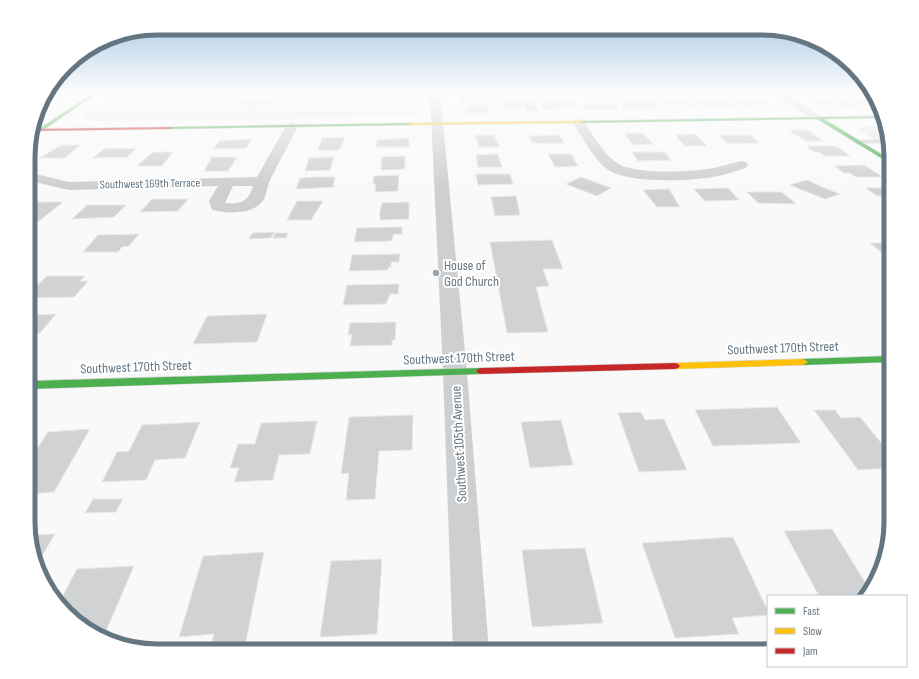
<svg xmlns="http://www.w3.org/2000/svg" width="919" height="679" font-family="'Sofia Sans Condensed',sans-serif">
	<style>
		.built { fill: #e8e9e9 }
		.green { fill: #e8ebe6 }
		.building { fill: #d0d2d3; stroke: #e8e8e8 }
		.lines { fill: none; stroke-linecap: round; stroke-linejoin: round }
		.fast-casing { stroke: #d5d6d7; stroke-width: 1 }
		.slow-casing { stroke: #d5d6d7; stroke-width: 1 }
		.jam-casing { stroke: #d5d6d7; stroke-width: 1 }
		.lane { fill: #cecfd0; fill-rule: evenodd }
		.street { fill: #cecfd0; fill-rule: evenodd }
		.fast { fill: #4caf50; fill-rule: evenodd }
		.slow { fill: #ffc107; fill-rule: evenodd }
		.jam { fill: #c62828; fill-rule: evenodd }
		.poi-dot { fill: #99a4ac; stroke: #fff; stroke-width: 1.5 }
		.labels { text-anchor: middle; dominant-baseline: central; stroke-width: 4; stroke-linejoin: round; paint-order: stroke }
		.far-street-label { font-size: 12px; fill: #657683; stroke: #fff }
		.poi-label { font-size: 14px; fill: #657683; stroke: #fff; text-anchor: start }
		.street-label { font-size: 14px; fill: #657683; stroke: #fff }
		.rim { fill: none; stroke: #657683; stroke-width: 5 }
	</style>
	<rect width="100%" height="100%" fill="#f9f9f9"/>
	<!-- built -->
	<polygon class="built" points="885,125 891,150 858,129 859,127 867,126"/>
	<!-- green -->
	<polygon class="green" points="117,93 422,93 422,113 412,116 95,121 81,118"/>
	<!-- building -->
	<g class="building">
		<polygon points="45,93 68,93 59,99 43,99"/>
		<polygon points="467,93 490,93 492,99 460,100 459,96 473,97 472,95 468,95"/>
		<polygon points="841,97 857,106 844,106 837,103 831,103 835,105 821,105 809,98 831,99 834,99 832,98"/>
		<polygon points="848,98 876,98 879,105 860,105"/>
		<polygon points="661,99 684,99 698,107 689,107 685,104 667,105"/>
		<polygon points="727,99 737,107 703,107 697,101"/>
		<polygon points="736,99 759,99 768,104 749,105 753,107 744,107"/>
		<polygon points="651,101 658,108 625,109 619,102"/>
		<polygon points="460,102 487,102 488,104 483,105 488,105 490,113 466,113 465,108 471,108 471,106 460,106"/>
		<polygon points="534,102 539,111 526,111 525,107 530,107 529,106 521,106 521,108 503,108 501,103"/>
		<polygon points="541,102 574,102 577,107 559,107 559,106 550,106 551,107 557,107 558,110 545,110"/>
		<polygon points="614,103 619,109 585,109 581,104"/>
		<polygon points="788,130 808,130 823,141 806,141"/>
		<polygon points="624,133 643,133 653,144 633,145"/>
		<polygon points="695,134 707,146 685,146 675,135"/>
		<polygon points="475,135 494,135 500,147 479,147"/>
		<polygon points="559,135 564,143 532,143 529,136"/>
		<polygon points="718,135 750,135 759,143 728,143"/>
		<polygon points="345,137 339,150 318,150 322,138"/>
		<polygon points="409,138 409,147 376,147 377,140"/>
		<polygon points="252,139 246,148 214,149 219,141"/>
		<polygon points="61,145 80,145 65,158 40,158"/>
		<polygon points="806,146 832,146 839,148 850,156 825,156 819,152 814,152"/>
		<polygon points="120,148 136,149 127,157 93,158 104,149"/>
		<polygon points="153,152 173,152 162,166 137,166"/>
		<polygon points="632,152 664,152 671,160 638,161"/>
		<polygon points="498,154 502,167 478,167 476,155"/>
		<polygon points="548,154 571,154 578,166 555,167"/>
		<polygon points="405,156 405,169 381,170 382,157"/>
		<polygon points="212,157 237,157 228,171 204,171"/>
		<polygon points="334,157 330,170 305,171 309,158"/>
		<polygon points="864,165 883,177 856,177 850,173 844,173 834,166"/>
		<polygon points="476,174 510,174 513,184 478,185"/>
		<polygon points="399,175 398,191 375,192 376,184 373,184 374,176"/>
		<polygon points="318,177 335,177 333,187 296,189 300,178"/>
		<polygon points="581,177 611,188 597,196 566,184"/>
		<polygon points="807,180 822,187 840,194 825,199 790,185"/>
		<polygon points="728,188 739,200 705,201 694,189"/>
		<polygon points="866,188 891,188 891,202 883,196 877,196"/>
		<polygon points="669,189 680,207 657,207 643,190"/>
		<polygon points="747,192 782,192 796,204 758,203"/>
		<polygon points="516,196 520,215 495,216 491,197"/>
		<polygon points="152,199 188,199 178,211 140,212"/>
		<polygon points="297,201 323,201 311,220 287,220"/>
		<polygon points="35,202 63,202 39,221 29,221 29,207"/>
		<polygon points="409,202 409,219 380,220 380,215 379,215 382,203"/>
		<polygon points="87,205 126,205 114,217 72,219"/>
		<polygon points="402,227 402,234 394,234 391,241 354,242 357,228"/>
		<polygon points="274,232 271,238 249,239 252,233"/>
		<polygon points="275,233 288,233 286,238 273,238"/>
		<polygon points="139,234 129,246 122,247 118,252 83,252 98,235"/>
		<polygon points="552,240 563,269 543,269 549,286 536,287 548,332 507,333 490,242"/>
		<polygon points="870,243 885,243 891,248 891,257 887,257"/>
		<polygon points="400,254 399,262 391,262 391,267 388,267 388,270 349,271 352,255"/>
		<polygon points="47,276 85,276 80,281 88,281 74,297 29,298 29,293"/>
		<polygon points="399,284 398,294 390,294 386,304 343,305 347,285"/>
		<polygon points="56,314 40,333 31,333 29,336 29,315"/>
		<polygon points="267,314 257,342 193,344 207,316"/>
		<polygon points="396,322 395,340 392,340 392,345 350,346 352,334 348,335 350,323"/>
		<polygon points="777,407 801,443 713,446 695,410"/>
		<polygon points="814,410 835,410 841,418 860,417 891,455 891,468 858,470"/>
		<polygon points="641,412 645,420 664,419 687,470 639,472 618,413"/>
		<polygon points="413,415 412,450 379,451 375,499 346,500 349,473 341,474 349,417"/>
		<polygon points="561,420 573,465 530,468 521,422"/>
		<polygon points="317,421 310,454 279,455 273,480 234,482 239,468 230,468 238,444 255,444 261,423"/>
		<polygon points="200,422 185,458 155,460 146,480 102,482 117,452 129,451 142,425"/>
		<polygon points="90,429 54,492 29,494 29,461 48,432"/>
		<polygon points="93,499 123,499 116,512 85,513"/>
		<polygon points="832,529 870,590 867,596 819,596 784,531"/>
		<polygon points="55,534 42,556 35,557 31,544 36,535"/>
		<polygon points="733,537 768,611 768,615 732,618 739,634 675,638 642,543"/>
		<polygon points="585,548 603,623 532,627 522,550"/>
		<polygon points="264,552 244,651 209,651 214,634 179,637 203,556"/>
		<polygon points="382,559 377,634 320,637 331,561"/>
		<polygon points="134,566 103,638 78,624 59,603 77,569"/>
	</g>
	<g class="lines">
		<!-- fast casing -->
		<g class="fast-casing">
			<g id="fast">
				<polygon points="93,93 98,93 40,132 36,131"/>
				<polygon points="882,116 882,118 824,119 891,160 891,164 817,119 580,123 578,122 580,121"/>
				<polygon points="410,123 412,124 412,125 170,129 168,128 170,127"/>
				<polygon points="891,356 891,362 803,365 798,362 803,359"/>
				<polygon points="481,368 484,369 486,371 484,373 481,374 29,389 29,381"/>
			</g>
		</g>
		<!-- slow casing -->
		<g class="slow-casing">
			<g id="slow">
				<polygon points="580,121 582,122 582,123 410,125 408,124 410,123"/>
				<polygon points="803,359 808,362 803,365 675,369 672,368 670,366 672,364 675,363"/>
			</g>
		</g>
		<!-- jam casing -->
		<g class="jam-casing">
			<g id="jam">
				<polygon points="170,127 172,127 172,129 32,131 33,129"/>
				<polygon points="675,363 678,364 680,366 678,368 675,369 481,374 478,373 476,371 478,369 481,368"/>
			</g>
		</g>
		<!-- lane -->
		<g class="lane">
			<path d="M289,93H295C280,106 256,103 238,103L235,101L238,99H274Z"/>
			<polygon points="888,139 889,143 857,144 854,142 857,140"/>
		</g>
		<!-- street -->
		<g class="street">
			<polygon points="430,93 440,93 467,372 489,651 453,651 443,372"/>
			<polygon points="770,93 782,93 824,118 822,120 814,120"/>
			<path d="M578,119L582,120C593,133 602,153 617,163C635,175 692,172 714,168C723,166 732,163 741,161L746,162L748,165L746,168C735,171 724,175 713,177C688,181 628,184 607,169C592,158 583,137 572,122L574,120Z"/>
			<path d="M292,122L296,124L298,126C289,143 280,161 271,178C267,185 267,193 264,199C255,215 228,214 212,210L209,201L218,186L69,190L35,182L33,179L35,176L40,175L69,182L257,177L286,126L288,124ZM233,186H253C248,202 242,204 225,203Z"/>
		</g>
		<!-- fast -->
		<use href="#fast" class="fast"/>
		<!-- slow -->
		<use href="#slow" class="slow"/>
		<!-- jam -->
		<use href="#jam" class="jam"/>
	</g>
	<!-- sky -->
	<linearGradient id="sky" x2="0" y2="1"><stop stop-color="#9dc2e2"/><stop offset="0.49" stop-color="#fcfcfc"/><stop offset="1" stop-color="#fcfcfc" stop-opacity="0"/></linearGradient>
	<rect width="919" height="188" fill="url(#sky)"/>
	<!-- markers -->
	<circle class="poi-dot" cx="436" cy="273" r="4"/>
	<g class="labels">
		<!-- far-street labels -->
		<g class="far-street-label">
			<text transform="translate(150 184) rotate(-1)">Southwest 169th Terrace</text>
		</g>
		<!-- poi labels -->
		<g class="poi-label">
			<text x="444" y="265">House of<tspan x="444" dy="16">God Church</tspan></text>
		</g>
		<!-- street labels -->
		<g class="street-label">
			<text transform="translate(783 348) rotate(-2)">Southwest 170th Street</text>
			<text transform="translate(459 358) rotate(-2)">Southwest 170th Street</text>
			<text transform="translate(136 367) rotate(-2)">Southwest 170th Street</text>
			<text transform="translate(459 444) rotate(-93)">Southwest 105th Avenue</text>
		</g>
	</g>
	<!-- crop -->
	<path d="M0 0H919V679H0ZM157 35H762A122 122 0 0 1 884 157V522A122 122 0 0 1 762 644H157A122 122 0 0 1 35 522V157A122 122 0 0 1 157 35Z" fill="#fff" fill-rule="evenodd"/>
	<path class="rim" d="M157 35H762A122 122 0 0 1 884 157V522A122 122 0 0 1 762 644H157A122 122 0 0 1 35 522V157A122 122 0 0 1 157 35Z"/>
	<!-- legend -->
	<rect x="767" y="595" width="140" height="72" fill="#ffffff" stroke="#c1c8cd"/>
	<rect x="775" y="608" width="20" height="6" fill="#4caf50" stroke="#c1c8cd"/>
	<text x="803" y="615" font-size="12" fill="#657683">Fast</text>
	<rect x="775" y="628" width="20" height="6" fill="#ffc107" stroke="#c1c8cd"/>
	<text x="803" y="635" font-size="12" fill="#657683">Slow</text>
	<rect x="775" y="648" width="20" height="6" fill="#c62828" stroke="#c1c8cd"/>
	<text x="803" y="655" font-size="12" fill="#657683">Jam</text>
</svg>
